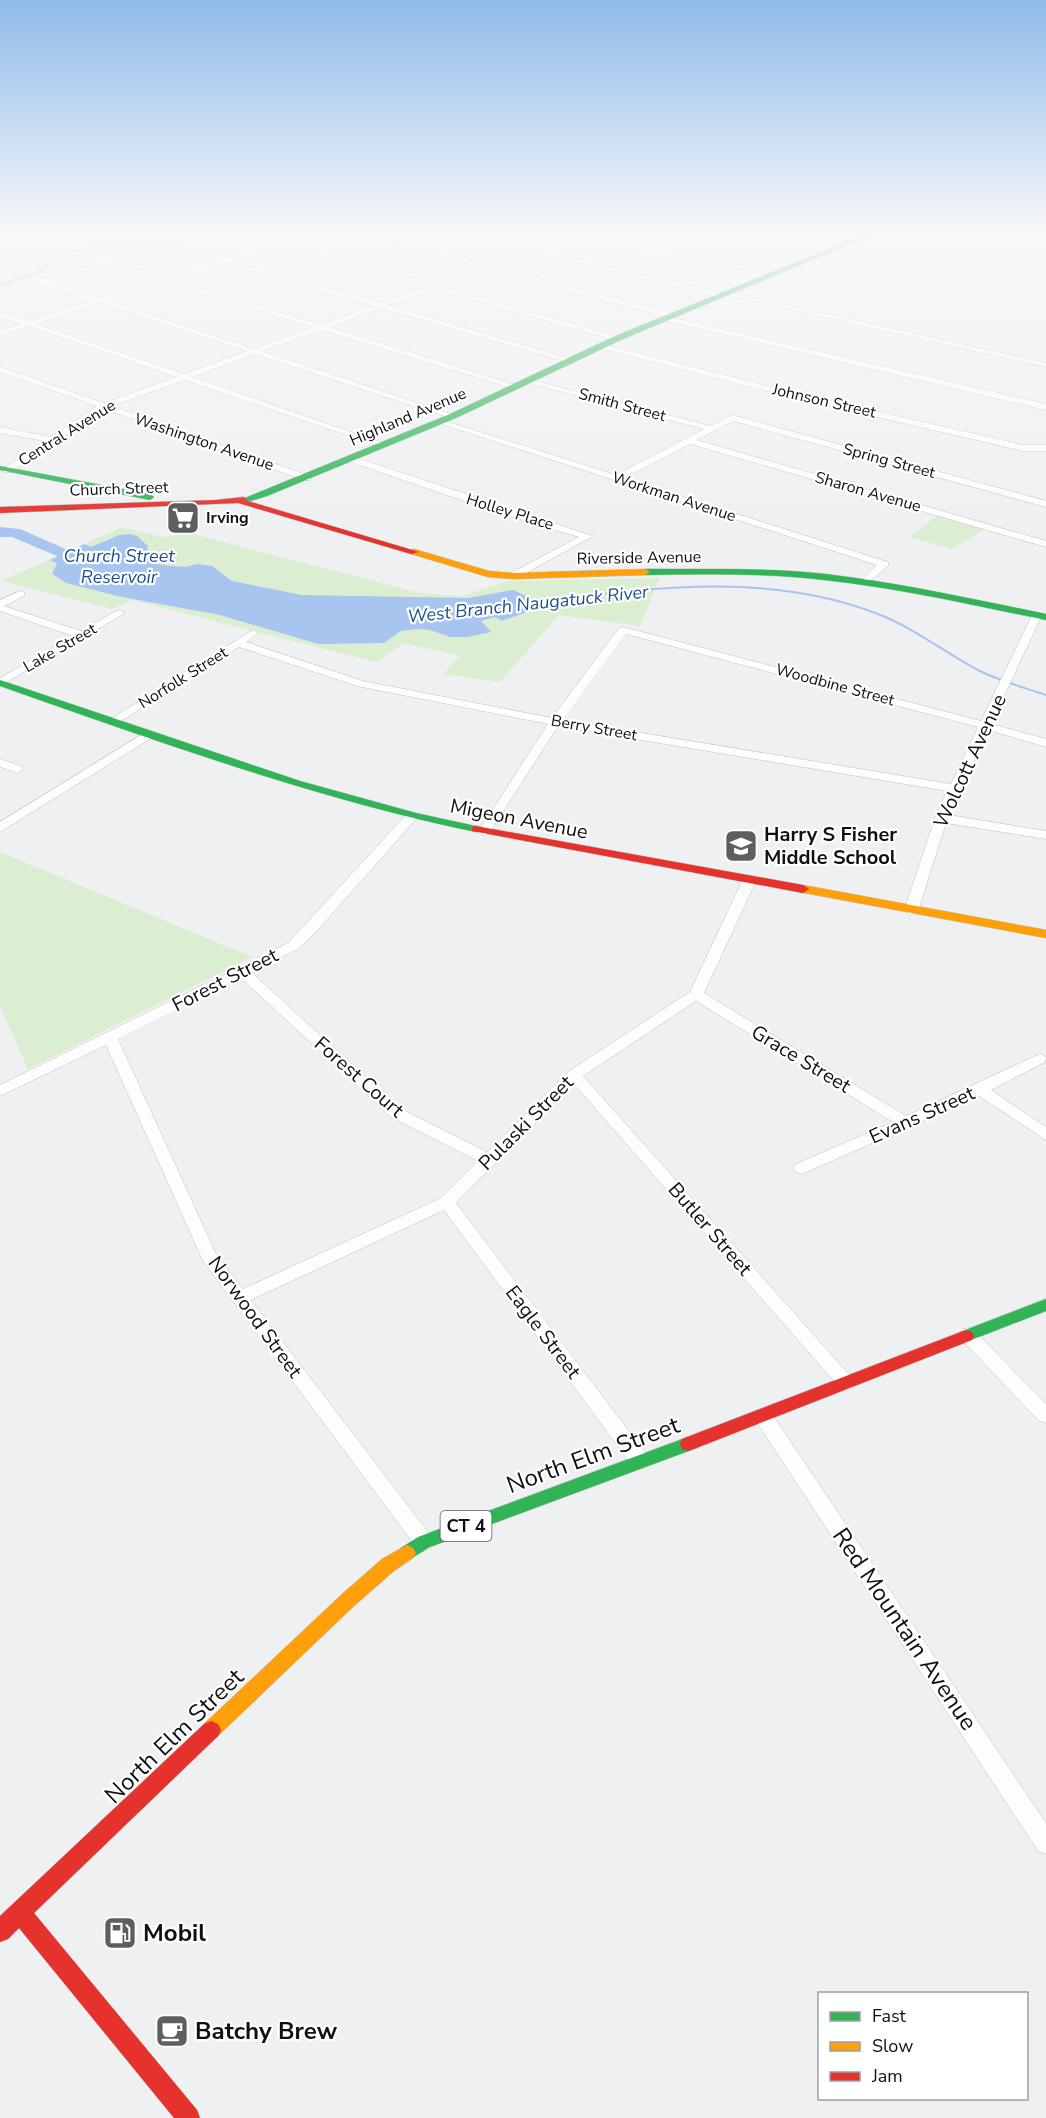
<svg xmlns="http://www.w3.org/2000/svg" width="1046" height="2118" font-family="'Nunito Sans',sans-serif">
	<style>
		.green { fill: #dbeed1 }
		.water { fill: #a8c5f0 }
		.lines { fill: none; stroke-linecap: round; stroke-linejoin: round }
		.stream { stroke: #a8c5f0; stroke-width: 2 }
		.river { fill: #a8c5f0; fill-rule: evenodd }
		.street-casing { stroke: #bfc0c1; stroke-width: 1 }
		.fast-casing { stroke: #bfc0c1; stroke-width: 1 }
		.slow-casing { stroke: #bfc0c1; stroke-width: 1 }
		.jam-casing { stroke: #bfc0c1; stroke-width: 1 }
		.street { fill: #fdfdfd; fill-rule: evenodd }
		.fast { fill: #30b455; fill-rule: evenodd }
		.slow { fill: #ff9f0a; fill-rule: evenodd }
		.jam { fill: #e5322d; fill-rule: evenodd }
		.labels { text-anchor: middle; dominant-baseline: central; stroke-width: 4.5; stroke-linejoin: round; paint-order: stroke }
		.far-street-label { font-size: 16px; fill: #0f1011; stroke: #fff }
		.far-poi-label { font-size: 16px; font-weight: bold; fill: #0f1011; stroke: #fff; text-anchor: start }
		.far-water-label { font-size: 18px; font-style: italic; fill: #194f94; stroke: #fff }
		.shield { fill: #fff; stroke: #575858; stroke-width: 1.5 }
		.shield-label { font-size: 18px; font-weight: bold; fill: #0f1011 }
		.street-label { font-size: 20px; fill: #0f1011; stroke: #fff }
		.poi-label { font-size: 20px; font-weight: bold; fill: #0f1011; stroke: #fff; text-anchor: start }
		.near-street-label { font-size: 24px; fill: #0f1011; stroke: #fff }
		.near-poi-label { font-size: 24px; font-weight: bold; fill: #0f1011; stroke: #fff; text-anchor: start }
	</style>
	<rect width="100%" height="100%" fill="#eff0f2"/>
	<!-- green -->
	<g class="green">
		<polygon points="938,515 985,529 952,549 910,537"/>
		<polygon points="122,527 167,538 185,532 420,593 462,596 508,581 660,578 640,626 559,615 500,682 443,674 460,656 404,643 376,662 131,600 112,609 2,581"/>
		<polygon points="0,852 252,957 28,1069 0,1006"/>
	</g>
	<!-- water -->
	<polygon class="water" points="130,534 137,536 148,546 146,558 153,563 171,566 186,567 197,564 212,566 232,581 302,595 468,598 513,590 540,602 527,612 502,621 495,617 481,621 491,632 468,637 450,637 430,630 418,629 401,631 384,643 318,644 220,615 122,597 66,583 52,574 57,563 50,560 84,544 91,547 119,535"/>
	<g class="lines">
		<!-- stream -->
		<g class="stream">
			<polyline points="313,229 396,241 447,233 504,229"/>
			<polyline points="529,229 561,229"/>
			<polyline points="0,285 41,271 63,254 122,242 161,243 209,236 264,239 311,229"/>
			<path d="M536,602C649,588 769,571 878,614C914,628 944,652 978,670C999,681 1023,687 1046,695"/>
		</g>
		<!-- river -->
		<polygon class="river" points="0,527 20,529 70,551 72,554 64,559 12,537 0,537"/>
		<!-- street casing -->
		<g class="street-casing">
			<g id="street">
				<polygon points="16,229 15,230 0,234 0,230"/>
				<polygon points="702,229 711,229 659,250 767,276 767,280 592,238 577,239 547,250 723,294 723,298 720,298 545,254 538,249 574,236 592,234 651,248"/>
				<path d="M285,242L622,338L615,340L435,289L388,305L577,361L570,363L381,308L329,327L522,387L515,389L321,330L262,351L457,416L450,418L255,354L192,377L389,445L382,447L185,380L112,406L310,476V480H304L105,409L10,472H4V468L45,441L0,433V427L51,437L97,406L0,372V367L104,403L177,377L29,326L0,335V330L21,324L0,317V312L29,321L92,301L37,284L30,281V277L41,279L99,262L93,259L97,257L165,277L268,244L270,247L231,260L381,303L427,286L283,245ZM224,263L373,306L321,325L172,280ZM107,264L157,280L100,298L49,282ZM165,282L314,327L255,349L107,301ZM100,303L247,351L184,374L36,324Z"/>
				<polygon points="433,251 674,314 674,318 1046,404 1046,410 663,320 663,316 431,254"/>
				<polygon points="19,253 22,257 0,264 0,260"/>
				<polygon points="724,291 1046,363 1046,367 727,295"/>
				<polygon points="602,344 788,391 1023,445 1046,445 1046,451 1023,451 787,396 599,348 599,344"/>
				<polygon points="528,379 711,426 732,415 1046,501 1046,507 733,421 697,440 1046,541 1046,547 690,444 625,478 888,562 888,566 865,585 860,582 877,565 435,422 442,420 616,475 704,429 528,383"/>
				<polygon points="348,457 354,457 593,536 517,578 509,578 509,574 579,537 490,510 348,461"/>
				<polygon points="20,591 24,592 24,596 4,606 81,631 116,611 120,610 125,613 0,686 0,678 73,636 0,611 0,600"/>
				<path d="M1037,612L1042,615L991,724L1046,739V747L988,730L949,815L1046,831V839L946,823L918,911L911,915L904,911L935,818L947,791L558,726L490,832L484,836L478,832L548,724L357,686L239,647L116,724H108L106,722L253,630L258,633L246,642L363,681L552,718L619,628L623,627L981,721L1032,615ZM626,634L978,727L951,784L563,720Z"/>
				<polygon points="149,730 153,731 153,737 0,832 0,822"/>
				<polygon points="0,759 21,766 23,769 17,773 0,767"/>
				<path d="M411,813L417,817L415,820L315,933L298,949L251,972L401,1109L487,1152L569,1071L690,992L742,881L749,877L756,881L704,993L906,1116L1035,1056L1040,1054L1046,1057L1045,1062L991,1090L1046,1127V1140L979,1096L802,1174L796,1172L794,1168L796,1164L893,1122L696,1001L583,1076L852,1378L855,1383L852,1388L846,1390L840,1388L574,1084L456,1203L647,1455L649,1461L647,1467L640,1469L633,1467L444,1210L251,1300L431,1536L434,1542L431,1548L424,1551L417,1548L203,1261L106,1045L0,1096V1085L288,943L407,814ZM241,978L391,1117L478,1161L441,1198L243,1289L216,1254L118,1039Z"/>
				<polygon points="968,1328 974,1330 1046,1404 1046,1423 1039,1421 962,1340 959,1335 962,1330"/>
				<polygon points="763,1409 770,1411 1046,1823 1046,1854 1038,1851 756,1421 754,1416 756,1411"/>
			</g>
		</g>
		<!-- fast casing -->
		<g class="fast-casing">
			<g id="fast">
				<polygon points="878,229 886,229 621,340 456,418 267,496 244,503 240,500 450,414 615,336"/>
				<polygon points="0,466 150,494 154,497 150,500 0,470"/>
				<path d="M690,569C735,569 781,569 826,574C900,583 973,599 1046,614V620C972,605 899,588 824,580C765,573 705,574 645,575L640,572L645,569Z"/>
				<path d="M0,680L300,781L416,813L480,827L482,829L476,832C313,798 157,741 0,686Z"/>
				<polygon points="1046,1299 1046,1311 966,1342 960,1340 958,1336 960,1332"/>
				<polygon points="688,1437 694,1439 696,1444 694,1449 430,1547 407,1561 401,1558 398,1553 401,1548 418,1537"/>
			</g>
		</g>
		<!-- slow casing -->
		<g class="slow-casing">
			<g id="slow">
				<polygon points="414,549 489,571 513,573 645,569 650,572 645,575 513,579 488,577 411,554 411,550"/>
				<polygon points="803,885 1046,930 1046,938 799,892 797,889"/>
				<polygon points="407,1545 413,1548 416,1553 413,1558 394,1571 354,1606 218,1736 211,1739 204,1736 201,1730 204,1724 342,1594 382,1559"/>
			</g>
		</g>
		<!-- jam casing -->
		<g class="jam-casing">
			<g id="jam">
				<polygon points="244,497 248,501 419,552 411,554 238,503 0,513 0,507 216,500"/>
				<polygon points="476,826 803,885 809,889 803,893 472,831 472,827"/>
				<polygon points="966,1330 972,1332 974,1336 972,1340 694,1449 688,1451 682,1449 680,1444 682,1439"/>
				<polygon points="211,1721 218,1724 221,1730 218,1736 34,1913 197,2110 200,2118 174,2118 19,1928 8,1939 0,1942 0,1916 204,1724"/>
			</g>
		</g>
		<!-- street -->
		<use href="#street" class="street"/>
		<!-- fast -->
		<use href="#fast" class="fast"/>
		<!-- slow -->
		<use href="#slow" class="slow"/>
		<!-- jam -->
		<use href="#jam" class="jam"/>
	</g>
	<!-- sky -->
	<linearGradient id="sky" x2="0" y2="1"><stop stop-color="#8ebbeb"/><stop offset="0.44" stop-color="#f8f8f9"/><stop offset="1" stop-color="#f8f8f9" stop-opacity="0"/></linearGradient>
	<rect width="1046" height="525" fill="url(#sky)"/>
	<!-- icons -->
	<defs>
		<g id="supermarket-square" transform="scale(1.725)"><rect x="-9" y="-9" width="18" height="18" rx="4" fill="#5d5e60" stroke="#fff"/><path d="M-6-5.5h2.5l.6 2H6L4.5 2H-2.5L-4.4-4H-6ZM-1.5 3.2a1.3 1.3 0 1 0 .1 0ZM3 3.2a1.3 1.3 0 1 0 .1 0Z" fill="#fff"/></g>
		<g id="school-square" transform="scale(1.725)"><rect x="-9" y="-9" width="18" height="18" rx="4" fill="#5d5e60" stroke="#fff"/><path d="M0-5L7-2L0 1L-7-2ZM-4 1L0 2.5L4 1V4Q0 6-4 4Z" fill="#fff"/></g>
		<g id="fuel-square" transform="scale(1.725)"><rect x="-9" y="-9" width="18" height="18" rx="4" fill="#5d5e60" stroke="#fff"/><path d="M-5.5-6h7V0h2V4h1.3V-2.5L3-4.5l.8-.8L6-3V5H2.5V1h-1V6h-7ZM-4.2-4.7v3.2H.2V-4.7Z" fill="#fff"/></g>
		<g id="cafe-square" transform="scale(1.725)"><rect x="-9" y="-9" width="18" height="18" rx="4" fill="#5d5e60" stroke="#fff"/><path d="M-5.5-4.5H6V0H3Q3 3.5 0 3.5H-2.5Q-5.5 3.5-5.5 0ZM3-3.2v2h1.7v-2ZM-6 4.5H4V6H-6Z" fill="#fff"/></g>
	</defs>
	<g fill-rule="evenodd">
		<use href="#supermarket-square" x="183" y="518"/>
		<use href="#school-square" x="741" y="846"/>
		<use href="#fuel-square" x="120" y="1933"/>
		<use href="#cafe-square" x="172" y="2031"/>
	</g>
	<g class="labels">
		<!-- far-street labels -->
		<g class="far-street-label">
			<text transform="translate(824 401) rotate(13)">Johnson Street</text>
			<text transform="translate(622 405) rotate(15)">Smith Street</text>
			<text transform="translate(408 417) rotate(-23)">Highland Avenue</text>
			<text transform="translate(67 433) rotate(-32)">Central Avenue</text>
			<text transform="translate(204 442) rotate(19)">Washington Avenue</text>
			<text transform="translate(889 461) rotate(15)">Spring Street</text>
			<text transform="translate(119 489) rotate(-2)">Church Street</text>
			<text transform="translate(868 492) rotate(16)">Sharon Avenue</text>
			<text transform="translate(674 497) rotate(18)">Workman Avenue</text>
			<text transform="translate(510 512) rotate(17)">Holley Place</text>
			<text transform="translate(639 558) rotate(-1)">Riverside Avenue</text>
			<text transform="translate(60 648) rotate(-30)">Lake Street</text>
			<text transform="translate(183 678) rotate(-32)">Norfolk Street</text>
			<text transform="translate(835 685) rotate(15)">Woodbine Street</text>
			<text transform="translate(594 728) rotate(10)">Berry Street</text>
		</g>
		<!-- far-poi labels -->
		<g class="far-poi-label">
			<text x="206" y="518">Irving</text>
		</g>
		<!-- far-water labels -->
		<g class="far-water-label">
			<text x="119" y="556">Church Street<tspan x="119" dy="21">Reservoir</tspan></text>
			<text transform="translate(528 604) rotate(-6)">West Branch Naugatuck River</text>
		</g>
		<!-- shield labels -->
		<rect class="shield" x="440.5" y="1511" width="51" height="30" rx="4.5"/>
		<g class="shield-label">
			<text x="466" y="1526">CT 4</text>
		</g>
		<!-- street labels -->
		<g class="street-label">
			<text transform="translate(970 761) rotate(-65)">Wolcott Avenue</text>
			<text transform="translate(519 819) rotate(11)">Migeon Avenue</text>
			<text transform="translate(225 980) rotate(-27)">Forest Street</text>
			<text transform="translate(801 1059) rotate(31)">Grace Street</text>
			<text transform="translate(359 1077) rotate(41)">Forest Court</text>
			<text transform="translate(922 1115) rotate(-24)">Evans Street</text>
			<text transform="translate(526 1123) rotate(-45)">Pulaski Street</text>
			<text transform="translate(710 1229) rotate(49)">Butler Street</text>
			<text transform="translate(255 1317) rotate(54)">Norwood Street</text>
			<text transform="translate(543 1332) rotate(53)">Eagle Street</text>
		</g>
		<!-- poi labels -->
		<g class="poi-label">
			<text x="764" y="834">Harry S Fisher<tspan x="764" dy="23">Middle School</tspan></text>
		</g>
		<!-- near-street labels -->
		<g class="near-street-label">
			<text transform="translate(593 1455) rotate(-20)">North Elm Street</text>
			<text transform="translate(905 1629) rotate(56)">Red Mountain Avenue</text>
			<text transform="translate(174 1736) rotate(-44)">North Elm Street</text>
		</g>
		<!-- near-poi labels -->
		<g class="near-poi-label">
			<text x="143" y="1933">Mobil</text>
			<text x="195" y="2031">Batchy Brew</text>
		</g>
	</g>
	<!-- legend -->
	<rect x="818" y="1992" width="210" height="108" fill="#ffffff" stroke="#9f9fa0" stroke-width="1.5"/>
	<rect x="830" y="2012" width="30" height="9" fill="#30b455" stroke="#9f9fa0" stroke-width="1.5"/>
	<text x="872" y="2022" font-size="18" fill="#0f1011">Fast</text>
	<rect x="830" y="2042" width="30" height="9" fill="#ff9f0a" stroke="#9f9fa0" stroke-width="1.5"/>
	<text x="872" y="2052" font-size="18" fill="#0f1011">Slow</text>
	<rect x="830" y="2072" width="30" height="9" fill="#e5322d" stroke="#9f9fa0" stroke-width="1.5"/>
	<text x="872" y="2082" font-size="18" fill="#0f1011">Jam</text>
</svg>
